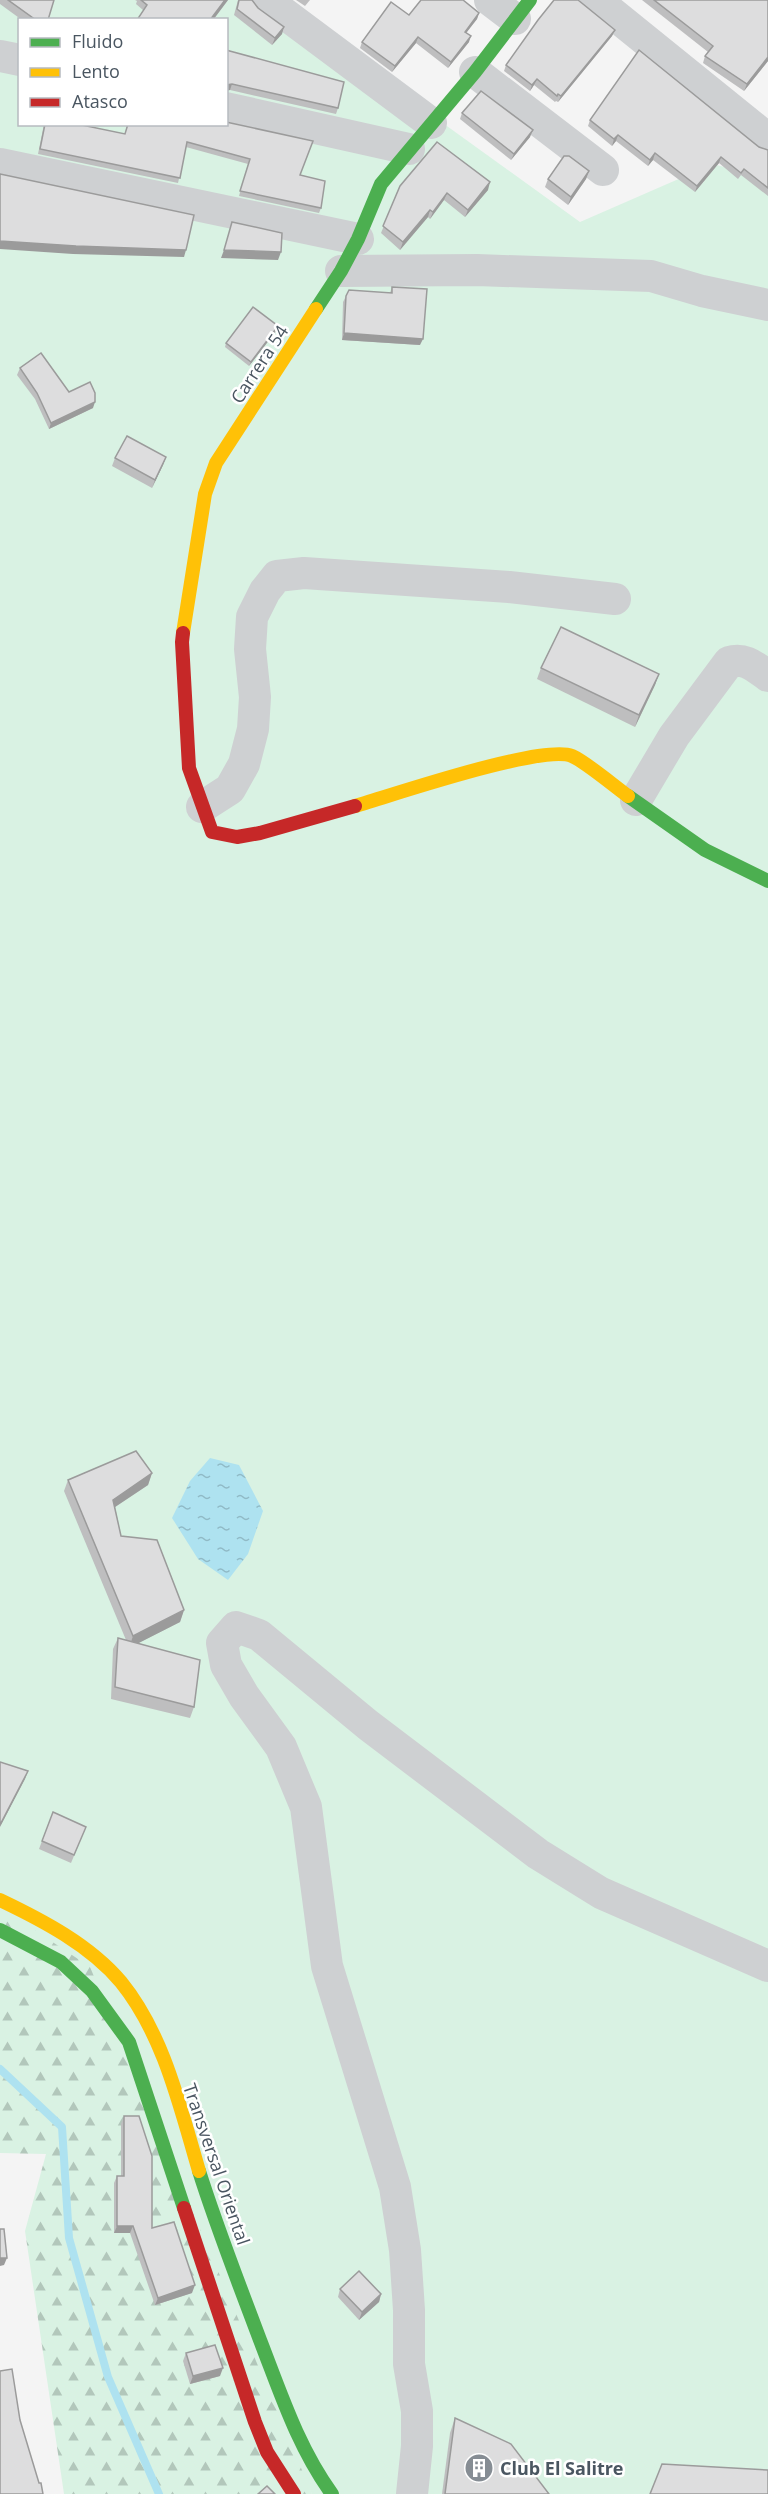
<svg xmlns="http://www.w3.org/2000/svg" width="768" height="2494" font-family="'Open Sans',sans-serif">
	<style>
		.green { fill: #d9f2e3; fill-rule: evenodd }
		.forest { fill: url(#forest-firs) }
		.water { fill: url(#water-ripples) }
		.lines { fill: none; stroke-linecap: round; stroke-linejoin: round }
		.stream { stroke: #aee2f0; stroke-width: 8 }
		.street { stroke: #ced0d2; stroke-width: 32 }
		.fast { stroke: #4caf50; stroke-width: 14 }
		.slow { stroke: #ffc107; stroke-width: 14 }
		.jam { stroke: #c62828; stroke-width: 14 }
		.wall { fill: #bebebf }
		.shaded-wall { fill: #9b9b9b }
		.building { fill: #ddddde; stroke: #9b9b9b; stroke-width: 1.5 }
		.labels { text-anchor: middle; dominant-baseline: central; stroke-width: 5; stroke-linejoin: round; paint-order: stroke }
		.street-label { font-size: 18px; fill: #4a5661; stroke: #fff }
		.poi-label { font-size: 18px; font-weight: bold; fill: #4a5661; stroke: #fff; text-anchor: start }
	</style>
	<defs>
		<pattern id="forest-firs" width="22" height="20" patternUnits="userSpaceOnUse" patternTransform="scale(1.5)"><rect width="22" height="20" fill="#d9f2e3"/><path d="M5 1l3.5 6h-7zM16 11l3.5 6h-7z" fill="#b2c7bb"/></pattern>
		<pattern id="water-ripples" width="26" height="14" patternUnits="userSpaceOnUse" patternTransform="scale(1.5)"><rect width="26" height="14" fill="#aee2f0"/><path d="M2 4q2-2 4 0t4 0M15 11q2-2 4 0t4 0" fill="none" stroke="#90bac6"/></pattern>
	</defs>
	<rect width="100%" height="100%" fill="#f4f4f4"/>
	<!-- green -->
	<path class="green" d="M0,0H272L580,222L713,164L768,179V2494H312L0,1907ZM20,20H226V124H20Z"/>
	<!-- forest -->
	<polygon class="forest" points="0,1907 90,1967 312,2494 64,2494 25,2231 46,2154 0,2153"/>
	<!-- water -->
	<polygon class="water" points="210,1458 239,1465 263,1511 248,1554 228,1580 198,1559 172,1518 190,1481"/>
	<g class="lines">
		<!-- stream -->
		<polyline class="stream" points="0,2069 62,2127 69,2238 108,2377 159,2494"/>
		<!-- street -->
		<g class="street">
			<polyline points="266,0 431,123"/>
			<polyline points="490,0 515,19"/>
			<polyline points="596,0 768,139"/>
			<polyline points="0,56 20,60"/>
			<polyline points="475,72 603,170"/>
			<polyline points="226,108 409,149"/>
			<polyline points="0,164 358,239"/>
			<polyline points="341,271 477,270 651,276 702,291 768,305"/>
			<path d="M636,800L674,736L729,662C745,657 755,667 768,676"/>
			<polyline points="202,807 230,789 244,764 253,729 255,697 250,649 252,617 265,591 277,576 304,573 509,587 615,599"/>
			<polyline points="412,2494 417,2446 417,2411 409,2364 409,2310 405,2250 395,2187 327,1966 306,1807 281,1747 244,1696 226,1665 222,1643 236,1627 259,1635 368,1725 538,1854 601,1893 768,1966"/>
		</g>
		<!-- fast -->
		<g class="fast">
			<polyline points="316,309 341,271 358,239 381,184 475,72 530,0"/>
			<polyline points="628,796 705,850 768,881"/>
			<polyline points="0,1930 61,1962 92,1991 129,2042 184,2208"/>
			<path d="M199,2171C217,2228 239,2284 260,2340C281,2394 298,2447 332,2494"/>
		</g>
		<!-- slow -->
		<g class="slow">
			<polyline points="183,633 205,494 216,463 316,309"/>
			<path d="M355,806C393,795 542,744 572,756C586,762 614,786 628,796"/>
			<path d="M0,1900C42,1920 90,1945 121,1982C164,2035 180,2107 199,2171"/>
		</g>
		<!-- jam -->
		<g class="jam">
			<polyline points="183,633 182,642 189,768 212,832 237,837 260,833 355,806"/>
			<polyline points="184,2208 255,2422 267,2452 294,2494"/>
		</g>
	</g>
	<!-- wall -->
	<g class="wall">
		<polygon points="0,0 54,0 48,20 22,20 0,4"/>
		<polygon points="135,0 228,0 213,20 143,10 136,4 137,1"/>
		<polygon points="238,0 252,0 282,34 272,45 234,15"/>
		<polygon points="296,0 310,0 305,6"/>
		<polygon points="642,0 768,0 768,61 744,91 703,63 705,56 708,52"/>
		<polygon points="479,13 477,19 466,33 469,42 448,68 416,43 392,72 360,48 362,42 409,15"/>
		<polygon points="615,30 612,36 558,102 556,101 555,102 534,85 530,91 504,71 506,65"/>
		<polygon points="226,50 338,108 336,114 230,90"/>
		<polygon points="462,113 530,137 511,160 460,119"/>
		<polygon points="590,120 759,147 768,150 768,196 741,175 738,179 719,163 695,192 653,160 648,166 616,141 612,146 588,126"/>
		<polygon points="44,124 77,124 125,134 127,124 226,124 300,175 321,208 319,213 239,196 248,164 186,147 178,183 38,154"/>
		<polygon points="589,171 586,179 568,205 545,187 548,179"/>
		<polygon points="400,186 488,190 465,217 444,200 430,219 428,217 400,250 381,233"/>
		<polygon points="392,287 420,345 342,340 343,302 346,296 390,293"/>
		<polygon points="277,330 249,366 225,347 226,343"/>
		<polygon points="20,368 69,392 93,408 49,429 35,399 17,375"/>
		<polygon points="166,457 163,465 152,488 112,466 115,458"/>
		<polygon points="541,668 659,674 655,685 635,727 537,679"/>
		<polygon points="152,1473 148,1485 115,1507 121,1536 184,1610 180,1622 138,1643 194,1707 190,1718 111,1699 113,1649 118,1638 126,1640 64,1491 68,1480"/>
		<polygon points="53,1812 86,1827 71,1863 39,1849"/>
		<polygon points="124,2116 152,2228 192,2293 155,2305 130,2233 114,2233 114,2183 117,2176 121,2176 121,2124"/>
		<polygon points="340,2289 381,2294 379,2302 359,2320 338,2297"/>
		<polygon points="186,2353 220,2376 190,2384 183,2361"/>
		<polygon points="455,2418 549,2494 442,2494 450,2433"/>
	</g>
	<!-- shaded-wall -->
	<g class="shaded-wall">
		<polygon points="225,0 228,0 213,20 210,20"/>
		<polygon points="479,13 477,19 463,37 465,32"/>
		<polygon points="284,27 282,34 272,45 275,38"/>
		<polygon points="615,30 612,36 558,102 561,96"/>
		<polygon points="471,36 469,42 448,68 451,62"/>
		<polygon points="418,37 416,43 392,72 395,66"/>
		<polygon points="768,57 768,61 744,91 747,84"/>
		<polygon points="537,79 534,85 530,91 532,85"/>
		<polygon points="232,84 230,90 226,91 226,85"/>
		<polygon points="533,130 530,137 511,160 514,154"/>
		<polygon points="618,135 616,141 612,146 614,139"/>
		<polygon points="655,153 653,160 648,166 650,160"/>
		<polygon points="721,157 719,163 695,192 697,186"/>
		<polygon points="589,171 586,179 568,205 571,197"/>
		<polygon points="490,182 488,190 465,217 468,210"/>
		<polygon points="447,193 444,200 430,219 433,212"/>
		<polygon points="430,210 428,217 400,250 403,242"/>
		<polygon points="0,241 186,250 184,257 73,254 0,249"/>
		<polygon points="224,250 281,252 278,260 221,258"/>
		<polygon points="278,326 277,330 249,366 251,362"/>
		<polygon points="344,333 423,339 420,345 342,340"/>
		<polygon points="95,402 93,408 49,429 51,423"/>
		<polygon points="166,457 163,465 152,488 155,480"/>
		<polygon points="659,674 655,685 635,727 639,715"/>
		<polygon points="152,1473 148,1485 109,1511 113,1500"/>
		<polygon points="184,1610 180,1622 129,1648 133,1636"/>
		<polygon points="28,1771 25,1779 0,1827 0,1825"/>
		<polygon points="117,2226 133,2226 130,2233 114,2233"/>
		<polygon points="0,2258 7,2258 4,2265 0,2266"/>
		<polygon points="195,2285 192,2293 155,2305 158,2298"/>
		<polygon points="381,2294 379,2302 359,2320 362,2312"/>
		<polygon points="223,2368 220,2376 190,2384 193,2376"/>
	</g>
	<!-- building -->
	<g class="building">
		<polygon points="8,0 54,0 48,20 36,20"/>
		<polygon points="141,0 225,0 210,20 137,20 147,5"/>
		<polygon points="239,0 252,0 258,8 284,27 275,38 237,9"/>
		<polygon points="421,0 463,0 479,13 465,32 471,36 451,62 418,37 395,66 362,42 391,2 409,15"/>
		<polygon points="554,0 578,0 615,30 561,96 558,94 557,96 537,79 532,85 506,65 538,20"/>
		<polygon points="654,0 768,0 768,57 747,84 705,56 713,46"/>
		<polygon points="226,50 344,82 338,108 232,84 226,85"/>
		<polygon points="639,50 759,147 768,150 768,188 744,169 741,173 721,157 697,186 655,153 650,160 618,135 614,139 590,120"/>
		<polygon points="481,91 533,130 514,154 462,113"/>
		<polygon points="226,122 313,141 300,175 325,181 321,208 240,191 250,159 187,142 180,178 40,149 45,124 77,124 125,134 128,124 226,124"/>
		<polygon points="437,142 490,182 468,210 447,193 433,212 430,210 403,242 383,226 400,186"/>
		<polygon points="564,156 569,156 589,171 571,197 548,179"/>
		<polygon points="0,174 194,215 186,250 76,246 0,241"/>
		<polygon points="232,222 282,233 281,252 224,250"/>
		<polygon points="392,287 427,289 423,339 344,333 346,296 349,290 392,293"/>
		<polygon points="253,307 278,326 251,362 226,343"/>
		<polygon points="41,353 69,392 90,382 95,393 95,402 51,423 37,393 20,368"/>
		<polygon points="127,436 166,457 155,480 115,458"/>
		<polygon points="561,627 659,674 639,715 541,668"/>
		<polygon points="136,1451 152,1473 113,1500 121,1536 157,1540 184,1610 133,1636 68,1480"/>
		<polygon points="118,1638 200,1660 194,1707 115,1687"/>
		<polygon points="0,1762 28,1771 0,1825"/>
		<polygon points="53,1812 86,1827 74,1855 42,1841"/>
		<polygon points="124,2116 139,2116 152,2156 152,2228 174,2222 195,2285 158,2298 133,2226 117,2226 117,2176 124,2176"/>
		<polygon points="0,2229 4,2229 7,2258 0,2258"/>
		<polygon points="359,2271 381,2294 362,2312 340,2289"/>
		<polygon points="215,2345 223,2368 193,2376 186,2353"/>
		<polygon points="12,2369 20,2420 39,2483 41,2483 43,2494 0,2494 0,2371"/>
		<polygon points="455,2418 511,2444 549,2494 445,2494"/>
		<polygon points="662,2464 768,2470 768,2494 650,2494"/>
		<polygon points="267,2486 275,2494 258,2494"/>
	</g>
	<!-- icons -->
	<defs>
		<g id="building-disc" transform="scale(1.5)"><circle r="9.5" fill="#868d94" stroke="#fff"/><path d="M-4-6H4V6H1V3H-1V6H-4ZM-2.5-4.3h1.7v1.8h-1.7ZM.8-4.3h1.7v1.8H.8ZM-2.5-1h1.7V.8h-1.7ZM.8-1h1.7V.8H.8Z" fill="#fff"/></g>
	</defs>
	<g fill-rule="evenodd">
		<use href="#building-disc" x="479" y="2468"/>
	</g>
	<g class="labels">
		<!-- street labels -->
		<g class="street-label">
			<text transform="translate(259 364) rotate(-57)">Carrera 54</text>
			<text transform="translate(217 2164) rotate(71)">Transversal Oriental</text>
		</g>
		<!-- poi labels -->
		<g class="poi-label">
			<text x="500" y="2468">Club El Salitre</text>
		</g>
	</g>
	<!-- legend -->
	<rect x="18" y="18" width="210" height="108" fill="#ffffff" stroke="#b7bbc0" stroke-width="1.5"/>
	<rect x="30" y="38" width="30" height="9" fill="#4caf50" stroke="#b7bbc0" stroke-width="1.5"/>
	<text x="72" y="48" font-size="18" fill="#4a5661">Fluido</text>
	<rect x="30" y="68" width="30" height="9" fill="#ffc107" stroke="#b7bbc0" stroke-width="1.5"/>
	<text x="72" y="78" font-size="18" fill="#4a5661">Lento</text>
	<rect x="30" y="98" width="30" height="9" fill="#c62828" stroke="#b7bbc0" stroke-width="1.5"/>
	<text x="72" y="108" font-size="18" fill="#4a5661">Atasco</text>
</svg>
